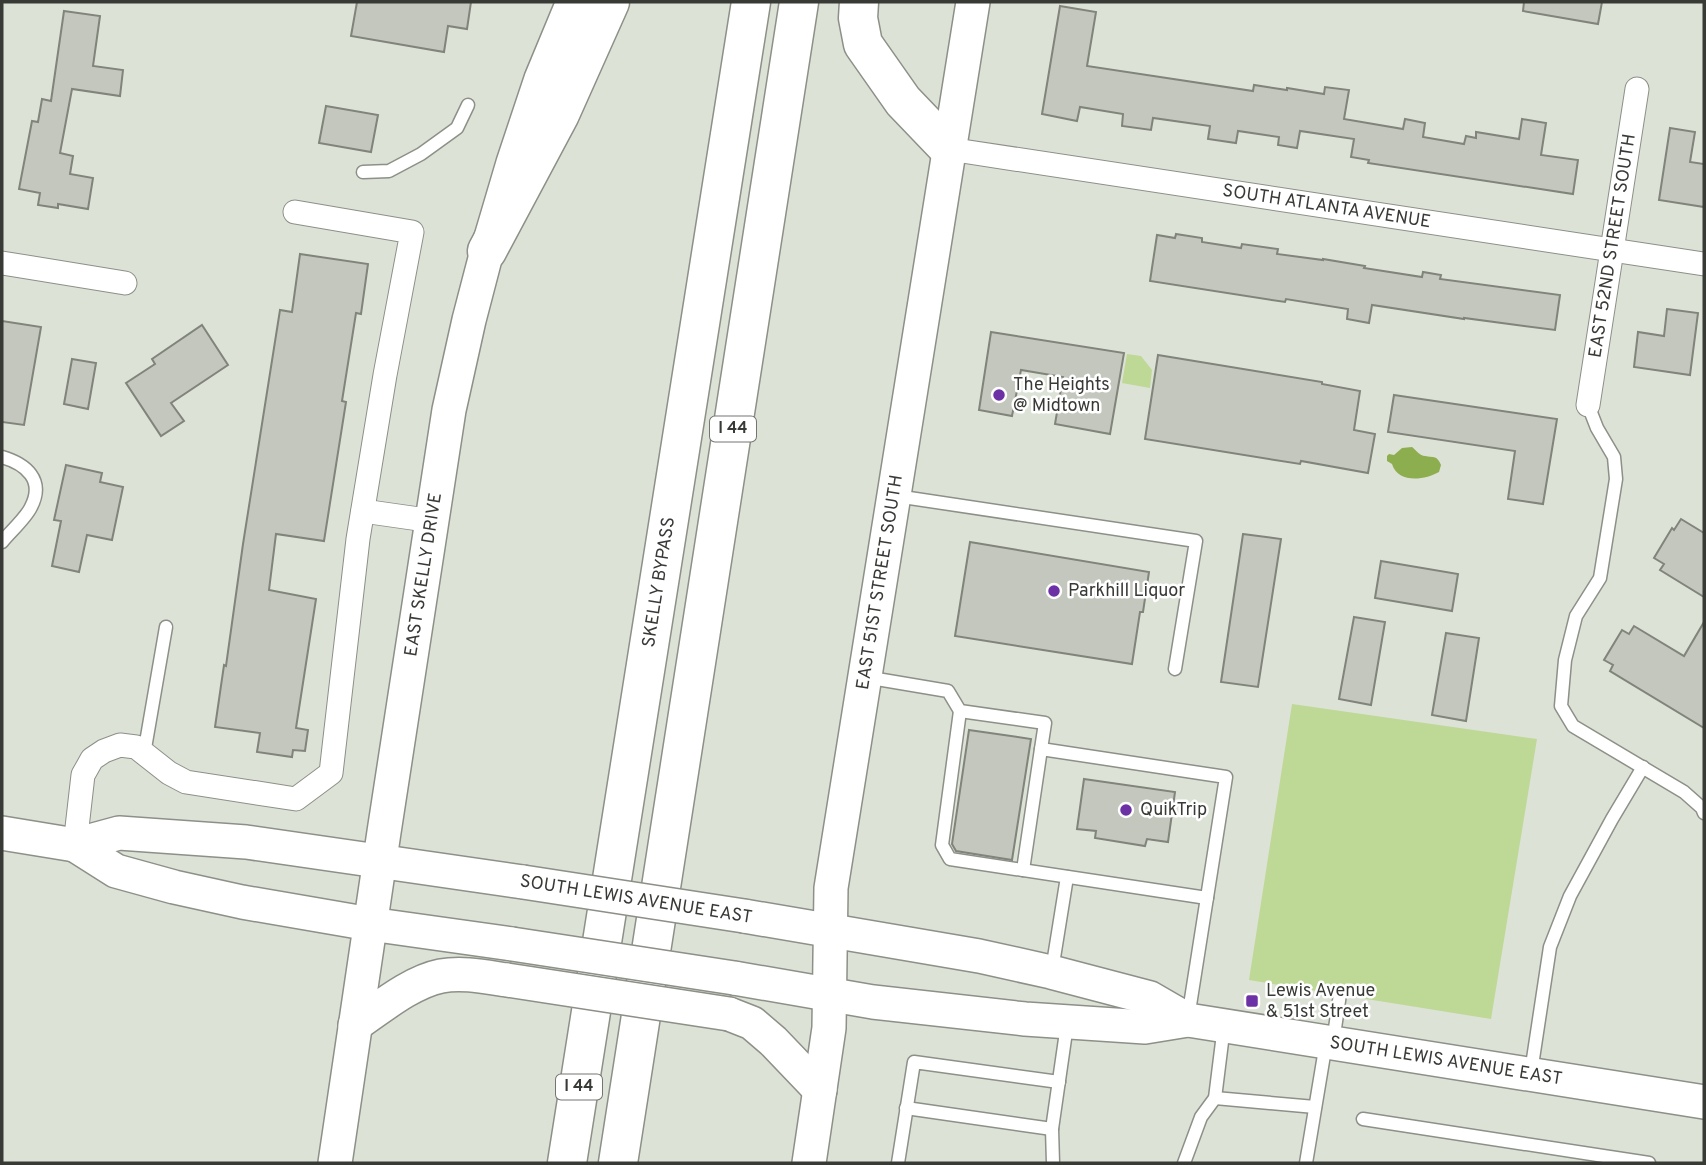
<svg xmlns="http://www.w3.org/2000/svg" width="1706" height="1165" font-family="Overpass,sans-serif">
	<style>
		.green { fill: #bed896 }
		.water { fill: #8cae4f }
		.building { fill: #c3c7bd; stroke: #80847b; stroke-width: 2 }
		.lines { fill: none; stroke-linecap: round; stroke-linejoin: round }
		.lane-casing { stroke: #8c9087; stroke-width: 15 }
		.street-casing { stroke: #8c9087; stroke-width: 25 }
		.secondary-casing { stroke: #8c9087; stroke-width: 36 }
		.highway-casing { stroke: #8c9087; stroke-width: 41 }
		.lane { stroke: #fff; stroke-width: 12 }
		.street { stroke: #fff; stroke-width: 23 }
		.secondary { stroke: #fff; stroke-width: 33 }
		.highway { stroke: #fff; stroke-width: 38 }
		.secondary-bridge-casing { stroke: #8c9087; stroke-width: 36; stroke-linecap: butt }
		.secondary-bridge { stroke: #fff; stroke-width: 33 }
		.poi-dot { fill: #6d31a6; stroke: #fff; stroke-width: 2.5 }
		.labels { text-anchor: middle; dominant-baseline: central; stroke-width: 5; stroke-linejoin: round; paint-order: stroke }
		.shield { fill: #fff; stroke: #747572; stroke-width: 2 }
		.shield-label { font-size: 16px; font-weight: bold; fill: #383a36 }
		.street-label { font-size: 18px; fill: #383a36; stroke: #fff }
		.poi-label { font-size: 18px; fill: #383a36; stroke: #fff; text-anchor: start }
	</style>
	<rect width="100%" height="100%" fill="#dde2d7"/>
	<!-- green -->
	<g class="green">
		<polygon points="1127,354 1141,356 1152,370 1150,388 1122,383"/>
		<polygon points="1292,704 1537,739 1491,1019 1249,980"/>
	</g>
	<!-- water -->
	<path class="water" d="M1412,447C1416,450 1420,456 1425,456C1434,458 1437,455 1441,465L1439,472C1425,480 1398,484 1392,464L1387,461V456L1389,454L1394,455L1402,448Z"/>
	<!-- building -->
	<g class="building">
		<polygon points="357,2 471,2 467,29 448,26 444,52 351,36"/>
		<polygon points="1524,2 1602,2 1598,24 1523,11"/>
		<polygon points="1060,6 1096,12 1087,66 1253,91 1254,85 1287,90 1287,88 1324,94 1325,87 1349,90 1344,119 1403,129 1405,119 1425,123 1423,137 1464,144 1466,136 1476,138 1476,132 1519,139 1522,119 1546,123 1541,155 1578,160 1573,194 1368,163 1369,160 1351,157 1354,139 1300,131 1297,148 1278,145 1279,137 1238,131 1236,143 1208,139 1210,126 1153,118 1151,130 1122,126 1123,114 1080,107 1077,121 1042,114"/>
		<polygon points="64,11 100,16 93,66 123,70 120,96 72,89 60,153 73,156 70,174 93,178 88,209 58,204 58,208 38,205 40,193 19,189 32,121 38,122 42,99 51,101"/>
		<polygon points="326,106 378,115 371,152 319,143"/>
		<polygon points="1670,128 1695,132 1690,162 1704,164 1704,207 1659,200"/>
		<polygon points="1176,234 1202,238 1202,242 1241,248 1242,244 1278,249 1277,254 1323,260 1323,259 1365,266 1364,268 1422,277 1423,272 1441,275 1440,279 1560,295 1555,330 1464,318 1464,319 1372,305 1369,323 1347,319 1348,309 1286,299 1285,302 1150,281 1157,235 1175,238"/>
		<polygon points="300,254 368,264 361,314 356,313 342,401 346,402 324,541 276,534 269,590 316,599 296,728 308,730 305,751 293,750 292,757 257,752 260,733 215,727 224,665 226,666 243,544 280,310 292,312"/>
		<polygon points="1667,309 1698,313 1690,375 1634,367 1638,332 1664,336"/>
		<polygon points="2,321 41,327 24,425 2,422"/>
		<polygon points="202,325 228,365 171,403 184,421 161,436 126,383 155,364 152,359"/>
		<polygon points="991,332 1124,353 1110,434 1055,424 1063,377 1021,370 1012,416 979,410"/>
		<polygon points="1158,355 1322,382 1322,384 1360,391 1354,430 1375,434 1368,473 1301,461 1300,464 1145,439"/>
		<polygon points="72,359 96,363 88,409 64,404"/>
		<polygon points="1394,395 1557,419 1543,504 1508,499 1515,451 1388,432"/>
		<polygon points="66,465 102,473 100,482 123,487 112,540 87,535 79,572 52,566 61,521 54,520"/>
		<polygon points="1681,519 1704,533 1704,597 1660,570 1664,564 1654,558 1672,528 1674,530"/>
		<polygon points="1243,534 1281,539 1258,687 1221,682"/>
		<polygon points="970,542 1149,572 1143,612 1140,612 1132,664 955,636"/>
		<polygon points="1381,561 1458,574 1452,611 1375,598"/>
		<polygon points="1354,617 1385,622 1371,705 1339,699"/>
		<polygon points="1704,622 1704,728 1610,671 1613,665 1604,660 1622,630 1629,634 1634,626 1684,656"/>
		<polygon points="1446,633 1479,638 1466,721 1432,715"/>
		<polygon points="969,730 1031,739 1012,860 956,851 952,844"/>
		<polygon points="1084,779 1175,792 1168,842 1147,839 1145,846 1095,838 1096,831 1077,829"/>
	</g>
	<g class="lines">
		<!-- lane casing -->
		<g class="lane-casing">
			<g id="lane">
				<polyline points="363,172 389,171 421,154 457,128 468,105"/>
				<polyline points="1588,405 1597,428 1614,457 1616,479 1600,578 1576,616 1565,660 1561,706 1573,726 1684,792 1702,808 1704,813"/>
				<path d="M2,457C26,464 45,480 31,507C26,518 10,532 2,542"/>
				<polyline points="896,496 1196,541 1175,669"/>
				<polyline points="865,677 948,691 960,711 1045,723 1041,749 1226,777 1188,1018"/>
				<polyline points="960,711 942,845 950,859 1207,898"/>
				<polyline points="144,754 166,627"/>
				<polyline points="1023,870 1041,749"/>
				<polyline points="1052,970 1067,877"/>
				<polyline points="1333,1042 1340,994"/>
				<polyline points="1531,1072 1550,947 1570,896 1612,819 1643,767"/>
				<polyline points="1215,1098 1315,1107"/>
				<polyline points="906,1108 1052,1129"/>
				<polyline points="1363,1119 1649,1163"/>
				<polyline points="898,1163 914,1062 1059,1082"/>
				<polyline points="1053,1163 1052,1129 1067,1025"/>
				<polyline points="1184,1163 1201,1117 1215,1098 1224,1026"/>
				<polyline points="1306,1163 1326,1043"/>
			</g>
		</g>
		<!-- street casing -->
		<g class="street-casing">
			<g id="street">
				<path id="s1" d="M949,149L1704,264"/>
				<polyline points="2,263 125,283"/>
				<path id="s2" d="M1588,405L1637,89"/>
				<polyline points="363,511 433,521"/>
				<polyline points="75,845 83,775 92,759 104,751 120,745 136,747 169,773 186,782 296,799 331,773 358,539 385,375 412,232 295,212"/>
			</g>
		</g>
		<!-- secondary casing -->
		<g class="secondary-casing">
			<g id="secondary">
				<polyline points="2,833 75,845 119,833 246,842 523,882"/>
				<polyline points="75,845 116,871 174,887 242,902 370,924 512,944"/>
				<polyline points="744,916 979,956 1051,972 1150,998 1188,1020"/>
				<path id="s3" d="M734,978L873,1002L1025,1019L1145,1027L1188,1020L1704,1102"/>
				<polyline points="729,1014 752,1023 773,1041 820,1090"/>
				<path d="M355,1025C380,1008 411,982 441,976C463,972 486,977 507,980"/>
				<path id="s4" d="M335,1163L384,832L449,410L469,320L487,251L513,163L541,79L573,2"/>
				<path id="s5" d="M809,1163L829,1028L831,888L973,2"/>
			</g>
		</g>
		<!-- highway casing -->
		<g class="highway-casing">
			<g id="highway">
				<polyline points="859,2 858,18 863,44 903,101 949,149"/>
				<polyline points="487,251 560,114 610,2"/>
				<path id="s6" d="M567,1163L751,2"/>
				<polyline points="618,1163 799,2"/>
			</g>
		</g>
		<!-- lane -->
		<use href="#lane" class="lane"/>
		<!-- street -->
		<use href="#street" class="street"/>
		<!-- secondary -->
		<use href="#secondary" class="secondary"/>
		<!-- highway -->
		<use href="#highway" class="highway"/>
		<!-- secondary-bridge casing -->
		<g class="secondary-bridge-casing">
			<g id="secondary-bridge">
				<polyline points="523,882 744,916"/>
				<polyline points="512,944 734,978"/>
				<polyline points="507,980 729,1014"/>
			</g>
		</g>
		<!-- secondary-bridge -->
		<use href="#secondary-bridge" class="secondary-bridge"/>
	</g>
	<!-- markers -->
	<g class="poi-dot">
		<circle cx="999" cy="395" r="7"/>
		<circle cx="1054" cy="591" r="7"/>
		<circle cx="1126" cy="810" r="7"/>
		<rect x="1245" y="994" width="14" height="14" rx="3.5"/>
	</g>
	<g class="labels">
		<!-- shield labels -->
		<g class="shield">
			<rect x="710" y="416.5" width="46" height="25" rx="5"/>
			<rect x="556" y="1074.5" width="46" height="25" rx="5"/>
		</g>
		<g class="shield-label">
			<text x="733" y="429">I 44</text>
			<text x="579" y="1087">I 44</text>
		</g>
		<!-- street labels -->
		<g class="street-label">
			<text stroke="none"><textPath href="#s1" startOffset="382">SOUTH ATLANTA AVENUE</textPath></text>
			<text stroke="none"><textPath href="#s2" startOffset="161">EAST 52ND STREET SOUTH</textPath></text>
			<text stroke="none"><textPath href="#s4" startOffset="595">EAST SKELLY DRIVE</textPath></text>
			<text stroke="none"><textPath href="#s6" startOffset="588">SKELLY BYPASS</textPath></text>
			<text stroke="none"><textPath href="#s5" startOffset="586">EAST 51ST STREET SOUTH</textPath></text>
			<text transform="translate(636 900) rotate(9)">SOUTH LEWIS AVENUE EAST</text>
			<text stroke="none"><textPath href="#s3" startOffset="719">SOUTH LEWIS AVENUE EAST</textPath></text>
		</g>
		<!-- poi labels -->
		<g class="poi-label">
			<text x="1013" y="385">The Heights<tspan x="1013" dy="21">@ Midtown</tspan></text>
			<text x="1068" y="591">Parkhill Liquor</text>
			<text x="1140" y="810">QuikTrip</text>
			<text x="1266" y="991">Lewis Avenue<tspan x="1266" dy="21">&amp; 51st Street</tspan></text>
		</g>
	</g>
	<!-- border -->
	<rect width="1706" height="1165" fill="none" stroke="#383a36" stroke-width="7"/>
</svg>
